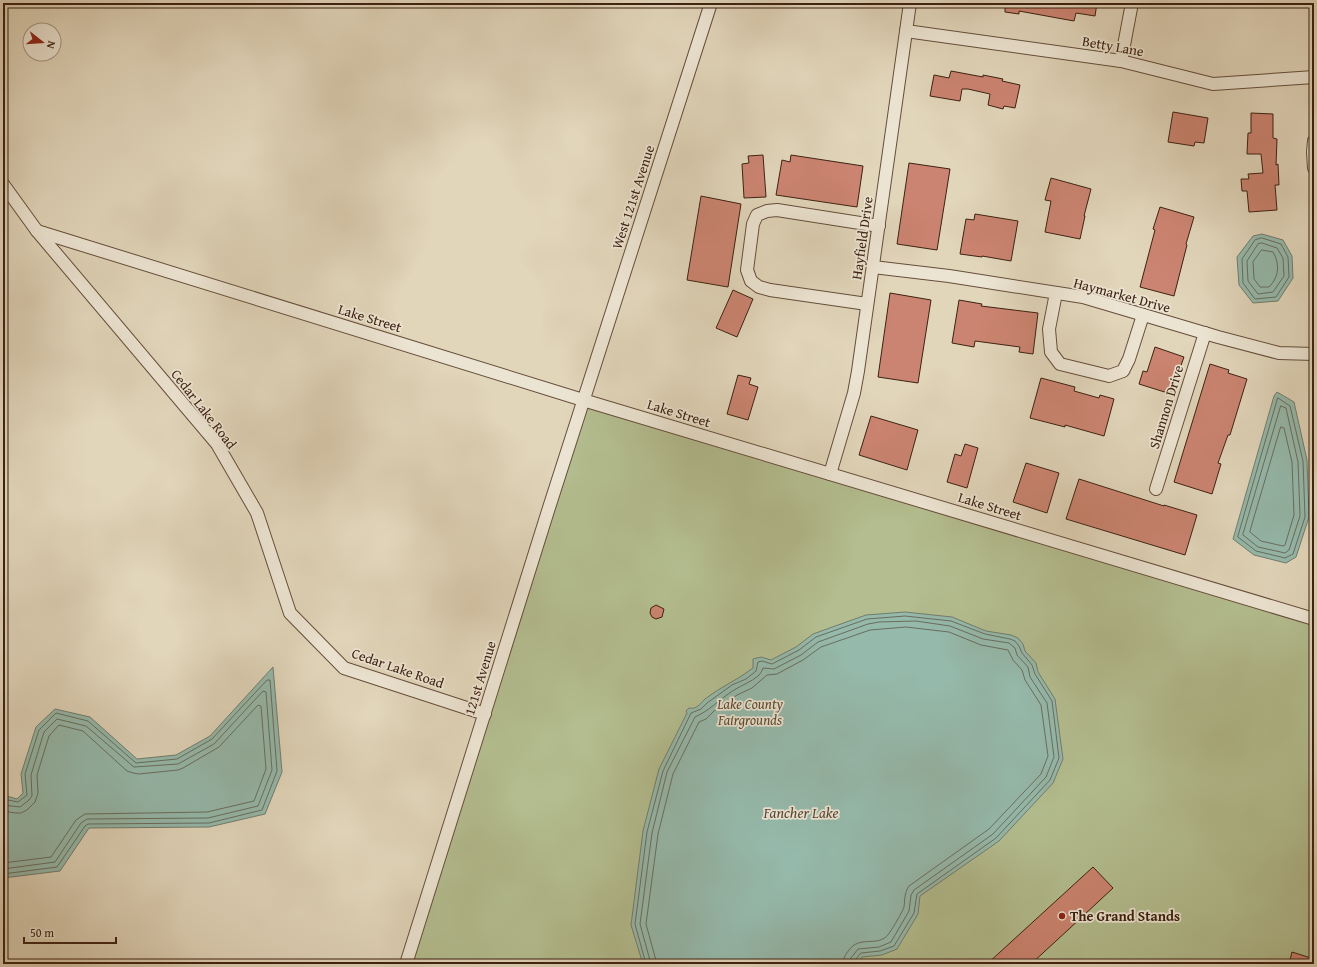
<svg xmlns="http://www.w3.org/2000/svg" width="1317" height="967" font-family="'Gentium Book Plus',serif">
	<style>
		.green { fill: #b3bd8f; stroke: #786f50 }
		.water { fill: #95b9ab; stroke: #727c6d }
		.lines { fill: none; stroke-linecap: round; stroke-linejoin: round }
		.shore { stroke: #696d5e; stroke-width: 1 }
		.building { fill: #cb8471; stroke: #3d2111 }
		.minor-casing { stroke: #664e3b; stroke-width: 14 }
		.minor { stroke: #ece4d2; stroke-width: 12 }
		.poi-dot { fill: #8f2418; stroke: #ece4d2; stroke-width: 1.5 }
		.labels { text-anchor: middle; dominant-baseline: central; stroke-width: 3.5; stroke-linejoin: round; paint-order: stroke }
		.street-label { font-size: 14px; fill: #3d2111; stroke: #ece4d2 }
		.park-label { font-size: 14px; font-style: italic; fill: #5a4830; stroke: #ece4d2 }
		.poi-label { font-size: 14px; font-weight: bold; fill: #3d2111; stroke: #ece4d2; text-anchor: start }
		.water-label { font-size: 15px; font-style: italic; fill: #534738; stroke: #ece4d2 }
	</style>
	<rect width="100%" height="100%" fill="#e1d5ba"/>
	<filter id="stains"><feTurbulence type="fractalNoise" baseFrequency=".005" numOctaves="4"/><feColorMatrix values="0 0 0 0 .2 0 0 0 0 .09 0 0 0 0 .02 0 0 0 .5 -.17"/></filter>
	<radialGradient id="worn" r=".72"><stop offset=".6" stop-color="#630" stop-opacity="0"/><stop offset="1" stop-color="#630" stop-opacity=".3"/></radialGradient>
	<!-- green -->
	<polygon class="green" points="583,400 1314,621 1314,964 403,964"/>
	<!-- water -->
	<g class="water">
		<polygon points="1262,234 1283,240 1292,256 1293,278 1278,301 1253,303 1239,285 1237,257 1253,236"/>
		<polygon points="1277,392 1294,402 1307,460 1309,517 1296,557 1286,563 1254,555 1233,539 1274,396"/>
		<path d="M905,612L952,617L986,631L1011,635L1018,638L1023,644L1025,651L1036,663L1038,672L1055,699L1063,759L1053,783L999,841L920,896L918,914L897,949L882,955L862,957L857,964H643L631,925L643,831L659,769L687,713L686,711L689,708C696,710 700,704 705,699C720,687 738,680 753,668V659L761,657L771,660L796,647L813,634L866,615Z"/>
		<polygon points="273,667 282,772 265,814 209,827 89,828 60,871 3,878 3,795 17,799 23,793 21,774 36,727 55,709 90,717 137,759 176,755 210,736"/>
	</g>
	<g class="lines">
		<!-- shore -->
		<g class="shore">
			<polygon points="1262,238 1281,244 1288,257 1289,277 1276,297 1255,299 1243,283 1242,259 1255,240"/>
			<polygon points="1262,243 1277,248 1283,258 1284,276 1273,292 1258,294 1248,281 1247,261 1258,244"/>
			<path d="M1262,250L1273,252C1280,264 1279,277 1269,287H1260L1254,279L1253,262Z"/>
			<polygon points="1278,398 1290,406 1303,461 1305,517 1293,554 1285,558 1256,551 1238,537"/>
			<polygon points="1281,406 1286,408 1298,462 1300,516 1289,550 1285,553 1258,547 1243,535"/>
			<polygon points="1281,427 1284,428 1292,462 1294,515 1285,545 1283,546 1261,541 1250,532"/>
			<polyline points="3,799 18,802 27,795 25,774 39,730 56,713 88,721 136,763 177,759 212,739 267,680 270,680 277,771 262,810 209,823 88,824 85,826 57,867 3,874"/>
			<polyline points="3,805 20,807 29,800 32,796 31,775 44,732 57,719 86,726 134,767 178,764 214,744 263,691 266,692 272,770 258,806 208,818 87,819 81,823 55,862 3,869"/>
			<polyline points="3,811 15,813 21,813 27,810 35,802 38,793 37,775 49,736 59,725 83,731 127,771 133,773 139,774 178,770 183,768 219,747 258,705 261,706 266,769 254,801 207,812 85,814 76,820 51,857 3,863"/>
			<polyline points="646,964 635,924 647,832 663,771 691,713 701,709 707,703 732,685 746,679 756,671 758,662 762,661 772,664 799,650 816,637 867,619 905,616 951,621 985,634 1010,639 1015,641 1019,646 1022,653 1032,665 1035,674 1052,701 1059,758 1050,780 996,838 917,894 914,913 894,946 880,951 861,953 855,960 854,964"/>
			<path d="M651,964L640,924L652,833L667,772L695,717C709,711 720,699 734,690C742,685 751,682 758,676C761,673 762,671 763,668L774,669L801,655L818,642L868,624L879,622L916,621L950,626L983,639L1009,643L1015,648L1017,655L1028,667L1030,677L1047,703L1054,757L1046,777L993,834L914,890L911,895L909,911L891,942L879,947L858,949L851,958L849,964"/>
			<path d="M657,964L646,924L658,834L673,774L699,722L706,719L714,711L737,695L752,688L767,675L777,674L803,660L821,647L870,630L906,627L949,632L981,645L1008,650L1013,660L1022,670L1025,680L1041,705L1048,756L1041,774L989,829L909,886C904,893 905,900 904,907C903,911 889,935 886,937C875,946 859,936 849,950C846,954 843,958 843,964"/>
		</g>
	</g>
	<!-- building -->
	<g class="building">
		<polygon points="1005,3 1097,3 1095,16 1076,13 1074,21 1019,11 1019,14 1005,12"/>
		<polygon points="951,71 983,77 983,75 1003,79 1002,81 1020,85 1015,108 1004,106 1003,109 988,105 990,94 968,89 962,89 960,101 930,96 934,75 949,78"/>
		<polygon points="1173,112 1208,118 1204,143 1195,142 1194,146 1168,142"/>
		<polygon points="1251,113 1273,114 1273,138 1277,139 1276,165 1278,164 1279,185 1275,185 1277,210 1249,212 1247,191 1242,191 1241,179 1249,179 1248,174 1263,173 1261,154 1247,154 1248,133 1251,133"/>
		<polygon points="763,155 766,197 744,198 742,164 749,163 748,156"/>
		<polygon points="791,155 863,166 857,207 776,195 782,160 790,162"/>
		<polygon points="909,163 950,169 937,250 897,244"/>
		<polygon points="1051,178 1091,189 1084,216 1085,216 1080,239 1045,232 1051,201 1045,200"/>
		<polygon points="701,196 741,204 728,287 687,280"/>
		<polygon points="1160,207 1194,217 1186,244 1187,245 1174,296 1140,287 1155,230 1153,229"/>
		<polygon points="975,214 1018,221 1011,261 982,256 982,257 960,254 966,219 974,220"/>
		<polygon points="733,290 753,299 737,337 716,328"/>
		<polygon points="890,293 931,300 918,383 878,377"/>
		<polygon points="959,300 982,304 981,306 1038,313 1033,354 1019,352 1020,347 975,341 974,347 952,343"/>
		<polygon points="1155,347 1184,357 1171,394 1139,384 1143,371 1147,372"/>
		<polygon points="1210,364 1229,370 1228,373 1247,379 1230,435 1228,435 1218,463 1221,464 1212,494 1174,482"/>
		<polygon points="738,375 751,378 749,384 758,387 748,420 727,414"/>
		<polygon points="1041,378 1075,387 1074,391 1099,398 1100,395 1114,399 1104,436 1065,425 1065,427 1030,418"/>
		<polygon points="871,416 918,430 907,470 859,455"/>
		<polygon points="965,444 978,448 967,488 947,482 955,454 961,456"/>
		<polygon points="1026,463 1059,473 1047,513 1013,502"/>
		<polygon points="1079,479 1164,506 1164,505 1197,515 1185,555 1066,519"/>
		<polygon points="656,605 664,609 662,617 656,619 652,617 650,613 651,608"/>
		<polygon points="1093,867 1113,888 1069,929 1031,964 987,964"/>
		<polygon points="1292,952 1314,959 1314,964 1289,964"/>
	</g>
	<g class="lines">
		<!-- minor casing -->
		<g class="minor-casing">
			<g id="minor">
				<polyline points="906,31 1121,61 1213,84 1314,77"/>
				<polyline points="1121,61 1132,3"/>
				<polyline points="1314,141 1313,152 1314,168"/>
				<polyline points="3,184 37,231 217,444 257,513 290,613 344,668 485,714"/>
				<polyline points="37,231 583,400 1314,619"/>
				<polyline points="873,267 949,276 1083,297 1218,337 1279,353 1314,354"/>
				<polyline points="1056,293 1049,329 1051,352 1060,364 1109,376 1123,371 1129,359 1143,315"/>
				<polyline points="867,304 770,290 759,287 751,281 747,270 753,224 757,215 767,211 777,210 879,226"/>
				<polyline points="830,474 854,393 858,371 910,3"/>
				<polyline points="1156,489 1205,333"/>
				<polyline points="406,964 547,514 711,3"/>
			</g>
		</g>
		<!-- minor -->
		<use href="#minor" class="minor"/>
	</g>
	<!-- markers -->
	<circle class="poi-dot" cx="1062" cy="916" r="4"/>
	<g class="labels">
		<!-- street labels -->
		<g class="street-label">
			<text transform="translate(1113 46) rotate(10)">Betty Lane</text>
			<text transform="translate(633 197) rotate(-72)">West 121st Avenue</text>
			<text transform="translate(862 238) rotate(-82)">Hayfield Drive</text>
			<text transform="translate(1122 295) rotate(15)">Haymarket Drive</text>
			<text transform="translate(370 318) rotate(17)">Lake Street</text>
			<text transform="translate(1166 407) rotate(-73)">Shannon Drive</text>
			<text transform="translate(204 409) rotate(52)">Cedar Lake Road</text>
			<text transform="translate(679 413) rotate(17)">Lake Street</text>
			<text transform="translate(990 506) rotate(17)">Lake Street</text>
			<text transform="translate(398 668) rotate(19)">Cedar Lake Road</text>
			<text transform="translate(480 678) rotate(-73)">121st Avenue</text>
		</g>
		<!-- park labels -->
		<g class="park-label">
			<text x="750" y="704">Lake County<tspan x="750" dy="16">Fairgrounds</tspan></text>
		</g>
		<!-- poi labels -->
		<g class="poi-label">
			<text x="1070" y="916">The Grand Stands</text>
		</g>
		<!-- water labels -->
		<g class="water-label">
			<text x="801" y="812">Fancher Lake</text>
		</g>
	</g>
	<!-- margin -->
	<rect width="1317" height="967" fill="none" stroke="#e1d5ba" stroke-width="16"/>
	<rect x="4" y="4" width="1309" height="959" fill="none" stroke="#3d2111" stroke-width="2"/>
	<rect x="8" y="8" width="1301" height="951" fill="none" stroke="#3d2111"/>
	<!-- north arrow -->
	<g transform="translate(42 42) rotate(107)"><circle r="19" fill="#ece4d2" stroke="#a69685"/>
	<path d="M0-3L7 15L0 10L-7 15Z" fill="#8f2418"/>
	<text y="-6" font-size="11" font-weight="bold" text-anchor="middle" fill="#3d2111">N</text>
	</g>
	<!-- scale -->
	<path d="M24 937v6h92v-6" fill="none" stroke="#3d2111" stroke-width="2"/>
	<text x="30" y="937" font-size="12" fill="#3d2111" stroke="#ece4d2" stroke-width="3" paint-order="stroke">50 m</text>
	<rect width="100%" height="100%" filter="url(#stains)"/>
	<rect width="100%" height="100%" fill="url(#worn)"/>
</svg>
